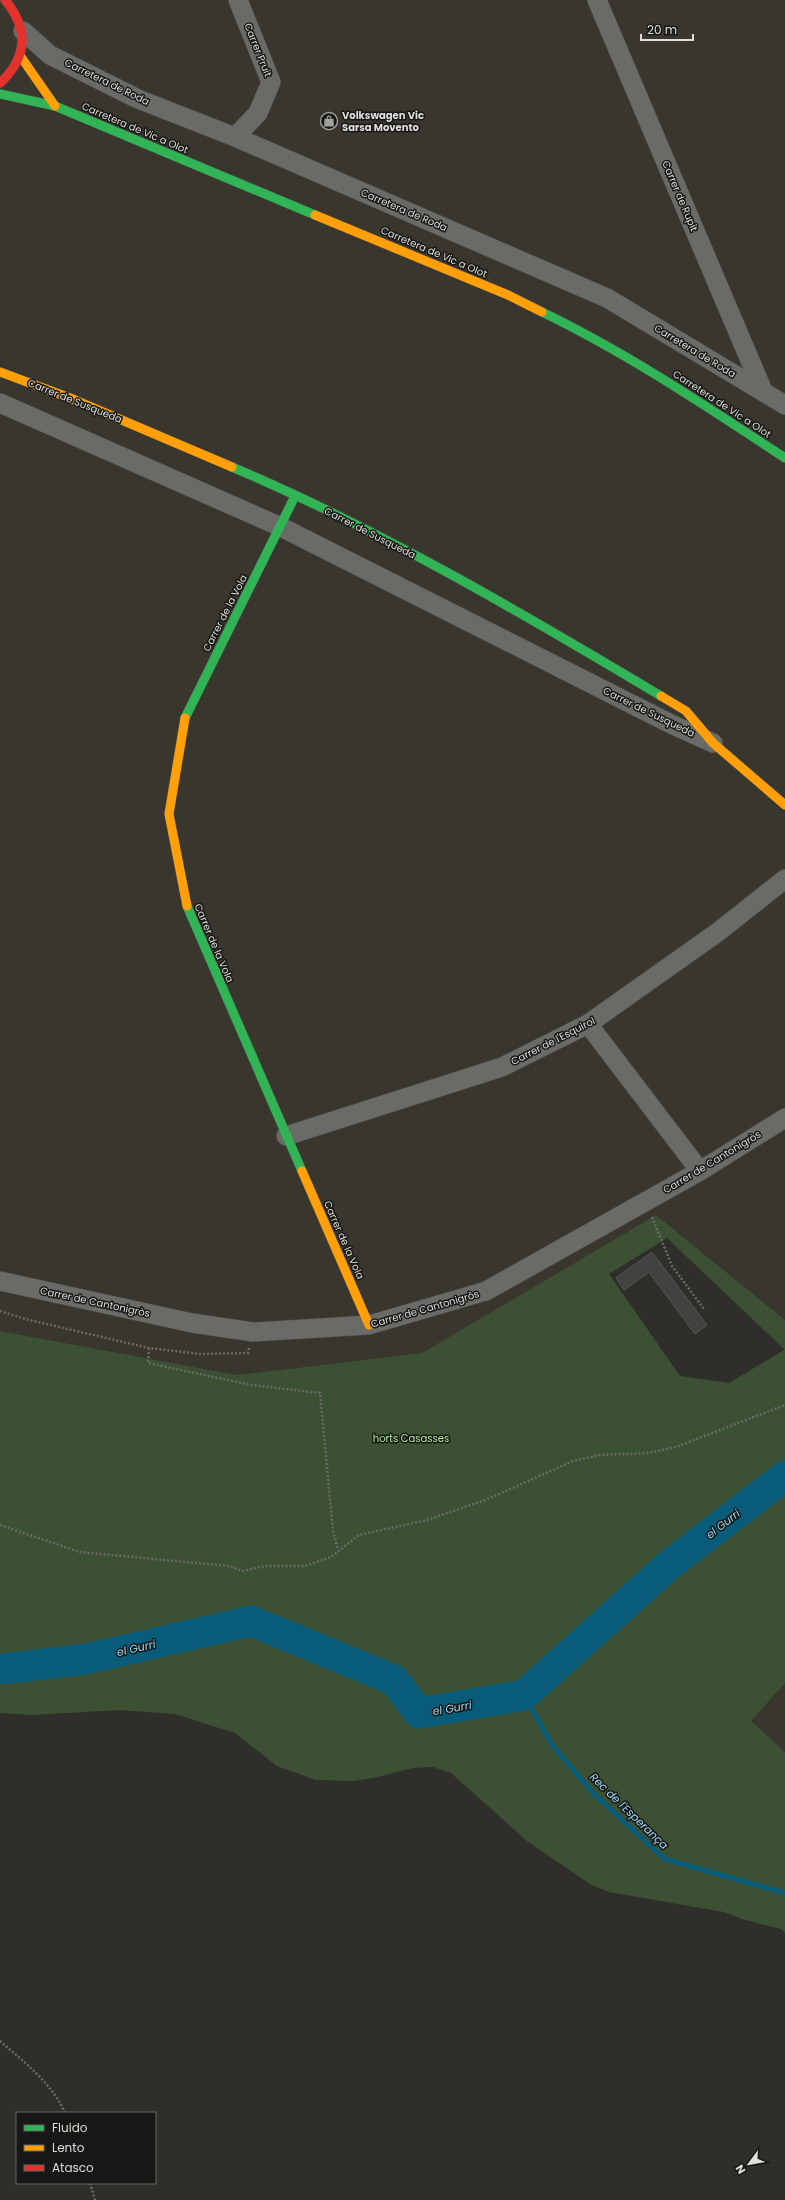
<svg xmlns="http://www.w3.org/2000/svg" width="785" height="2200" font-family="Poppins,sans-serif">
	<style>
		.built { fill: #39362d }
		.green { fill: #3c5134; fill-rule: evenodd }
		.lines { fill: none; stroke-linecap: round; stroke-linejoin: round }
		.stream { stroke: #085c79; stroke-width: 5 }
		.river { stroke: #085c79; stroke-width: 31 }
		.building { fill: #444240; stroke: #585655 }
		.street-casing { stroke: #4b4b48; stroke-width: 20 }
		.fast-casing { stroke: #4b4b48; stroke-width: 10 }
		.slow-casing { stroke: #4b4b48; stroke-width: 10 }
		.jam-casing { stroke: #4b4b48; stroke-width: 10 }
		.path { stroke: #6a6a69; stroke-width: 2.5; stroke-dasharray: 2 2; stroke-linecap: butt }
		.street { stroke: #6a6a67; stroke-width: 19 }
		.fast { stroke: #30b455; stroke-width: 9 }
		.slow { stroke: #ff9f0a; stroke-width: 9 }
		.jam { stroke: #e5322d; stroke-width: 9 }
		.labels { text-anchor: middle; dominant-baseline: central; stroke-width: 3; stroke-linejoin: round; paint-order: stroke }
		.street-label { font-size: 10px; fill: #dfdedb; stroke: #171715 }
		.poi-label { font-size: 10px; font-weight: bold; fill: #dfdedb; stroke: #171715; text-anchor: start }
		.park-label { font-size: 10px; fill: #b5efa0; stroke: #171715 }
		.water-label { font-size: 11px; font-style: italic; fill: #9dd9f5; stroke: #171715 }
	</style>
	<rect width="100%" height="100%" fill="#2f2e2b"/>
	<!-- built -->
	<g class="built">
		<polygon points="0,0 785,0 785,1320 656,1215 422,1353 237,1375 0,1331"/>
		<polygon points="785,1683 785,1752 751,1721"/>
	</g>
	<!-- green -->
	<path class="green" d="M656,1215L785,1320V1683L751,1721L785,1752V1933L781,1929L742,1919L724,1912L609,1892L590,1884L527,1841L451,1773L433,1767L413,1768L373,1778L353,1781L316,1780L277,1766L235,1733L175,1714L119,1710L33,1715L0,1713V1331L237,1375L422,1353ZM667,1238L784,1349V1350L729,1383L680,1376L609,1274Z"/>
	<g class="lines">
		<!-- stream -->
		<polyline class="stream" points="524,1695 552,1745 593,1793 665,1859 785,1893"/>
		<!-- river -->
		<polyline class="river" points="0,1669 86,1659 251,1621 394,1680 419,1713 524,1695 670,1564 785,1476"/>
	</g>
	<!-- building -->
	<polygon class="building" points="652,1252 707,1325 695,1334 649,1272 624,1290 616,1278"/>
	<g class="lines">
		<!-- street casing -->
		<g class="street-casing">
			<g id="street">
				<polyline points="597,0 763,391"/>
				<polyline points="23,31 50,55 138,99 235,137 607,298 785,405"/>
				<polyline points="235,137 258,113 271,82 238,0"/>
				<polyline points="0,403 281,527 671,724 713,743"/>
				<polyline points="588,1024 700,1171"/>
				<polyline points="286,1136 502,1067 588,1024 718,932 785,879"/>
				<polyline points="0,1281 192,1323 253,1332 369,1325 486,1291 700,1171 785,1118"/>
			</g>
		</g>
		<!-- fast casing -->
		<g class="fast-casing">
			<g id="fast">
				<polyline points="0,94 55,106 315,215"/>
				<path d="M542,312C627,353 706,406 785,458"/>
				<path d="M232,467C381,530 522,613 661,696"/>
				<polyline points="185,718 295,496"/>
				<polyline points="187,906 302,1171"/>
			</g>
		</g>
		<!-- slow casing -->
		<g class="slow-casing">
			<g id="slow">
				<polyline points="21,57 55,106"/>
				<polyline points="315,215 508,295 542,312"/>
				<polyline points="0,372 70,398 232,467"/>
				<polyline points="661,696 686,711 713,743 785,805"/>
				<polyline points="185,718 169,814 187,906"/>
				<polyline points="302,1171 369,1325"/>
			</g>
		</g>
		<!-- jam casing -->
		<g class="jam-casing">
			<path id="jam" d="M0,83C28,57 29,29 5,0"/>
		</g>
		<!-- path -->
		<g class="path">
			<polyline points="652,1217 672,1266 704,1309"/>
			<polyline points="0,1311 25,1319 149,1348 200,1354 248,1353 249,1348"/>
			<polyline points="149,1348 148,1363 251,1385 320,1393 333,1531 338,1550"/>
			<polyline points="0,1525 80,1552 228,1566 243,1571 265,1566 305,1566 331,1557 359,1535 427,1520 488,1499 573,1461 599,1455 648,1453 676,1447 785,1405"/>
			<path d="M0,2041C24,2062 52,2083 65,2113"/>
			<polyline points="90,2183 95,2200"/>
		</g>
		<!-- street -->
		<use href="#street" class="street"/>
		<!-- fast -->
		<use href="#fast" class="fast"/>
		<!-- slow -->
		<use href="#slow" class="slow"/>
		<!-- jam -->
		<use href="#jam" class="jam"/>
	</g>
	<!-- icons -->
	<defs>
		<g id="shop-ring" transform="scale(0.9)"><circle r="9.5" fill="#171715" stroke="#a1a09d" stroke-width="1.5"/><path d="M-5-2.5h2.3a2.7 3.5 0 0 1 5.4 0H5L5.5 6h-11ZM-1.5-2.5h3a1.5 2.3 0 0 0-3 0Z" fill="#a1a09d"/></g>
	</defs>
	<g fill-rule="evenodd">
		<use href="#shop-ring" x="329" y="121"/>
	</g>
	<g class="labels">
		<!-- street labels -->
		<g class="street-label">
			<text transform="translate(258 50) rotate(68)">Carrer Pruit</text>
			<text transform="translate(107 82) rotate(26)">Carretera de Roda</text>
			<text transform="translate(135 128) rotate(23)">Carretera de Vic a Olot</text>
			<text transform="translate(680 196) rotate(67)">Carrer de Rupit</text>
			<text transform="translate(404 210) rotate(23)">Carretera de Roda</text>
			<text transform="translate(434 252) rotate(23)">Carretera de Vic a Olot</text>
			<text transform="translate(695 351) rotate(31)">Carretera de Roda</text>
			<text transform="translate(75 401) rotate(22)">Carrer de Susqueda</text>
			<text transform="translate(722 404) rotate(33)">Carretera de Vic a Olot</text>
			<text transform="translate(370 533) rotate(27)">Carrer de Susqueda</text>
			<text transform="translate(225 613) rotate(-63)">Carrer de la Vola</text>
			<text transform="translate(649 712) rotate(26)">Carrer de Susqueda</text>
			<text transform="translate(214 943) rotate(67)">Carrer de la Vola</text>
			<text transform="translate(553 1041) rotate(-27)">Carrer de l'Esquirol</text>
			<text transform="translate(712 1162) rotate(-31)">Carrer de Cantonigròs</text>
			<text transform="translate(344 1240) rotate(66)">Carrer de la Vola</text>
			<text transform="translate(95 1302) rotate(12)">Carrer de Cantonigròs</text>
			<text transform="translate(425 1309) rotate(-16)">Carrer de Cantonigròs</text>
		</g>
		<!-- poi labels -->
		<g class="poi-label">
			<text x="342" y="115">Volkswagen Vic<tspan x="342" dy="12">Sarsa Movento</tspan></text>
		</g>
		<!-- park labels -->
		<g class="park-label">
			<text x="411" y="1438">horts Casasses</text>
		</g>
		<!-- water labels -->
		<g class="water-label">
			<text transform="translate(723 1524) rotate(-38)">el Gurri</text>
			<text transform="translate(136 1648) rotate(-13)">el Gurri</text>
			<text transform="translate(452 1708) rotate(-10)">el Gurri</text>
			<text transform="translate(629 1811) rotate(44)">Rec de l'Esperança</text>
		</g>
	</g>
	<!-- legend -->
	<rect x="16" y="2112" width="140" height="72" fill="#171715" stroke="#676764"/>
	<rect x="24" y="2125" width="20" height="6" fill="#30b455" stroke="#676764"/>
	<text x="52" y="2132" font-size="12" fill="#dfdedb">Fluido</text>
	<rect x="24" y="2145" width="20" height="6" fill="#ff9f0a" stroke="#676764"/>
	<text x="52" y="2152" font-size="12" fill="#dfdedb">Lento</text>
	<rect x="24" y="2165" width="20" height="6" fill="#e5322d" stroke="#676764"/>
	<text x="52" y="2172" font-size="12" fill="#dfdedb">Atasco</text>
	<!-- north arrow -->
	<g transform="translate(749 2164) rotate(238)" stroke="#171715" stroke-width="3" paint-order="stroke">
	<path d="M0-3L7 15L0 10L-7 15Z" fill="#dfdedb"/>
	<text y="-6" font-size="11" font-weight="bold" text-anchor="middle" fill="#dfdedb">N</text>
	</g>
	<!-- scale -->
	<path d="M641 34v6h52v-6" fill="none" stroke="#dfdedb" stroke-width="2"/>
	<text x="647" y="34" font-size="12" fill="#dfdedb" stroke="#171715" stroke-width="3" paint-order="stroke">20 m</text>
</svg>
